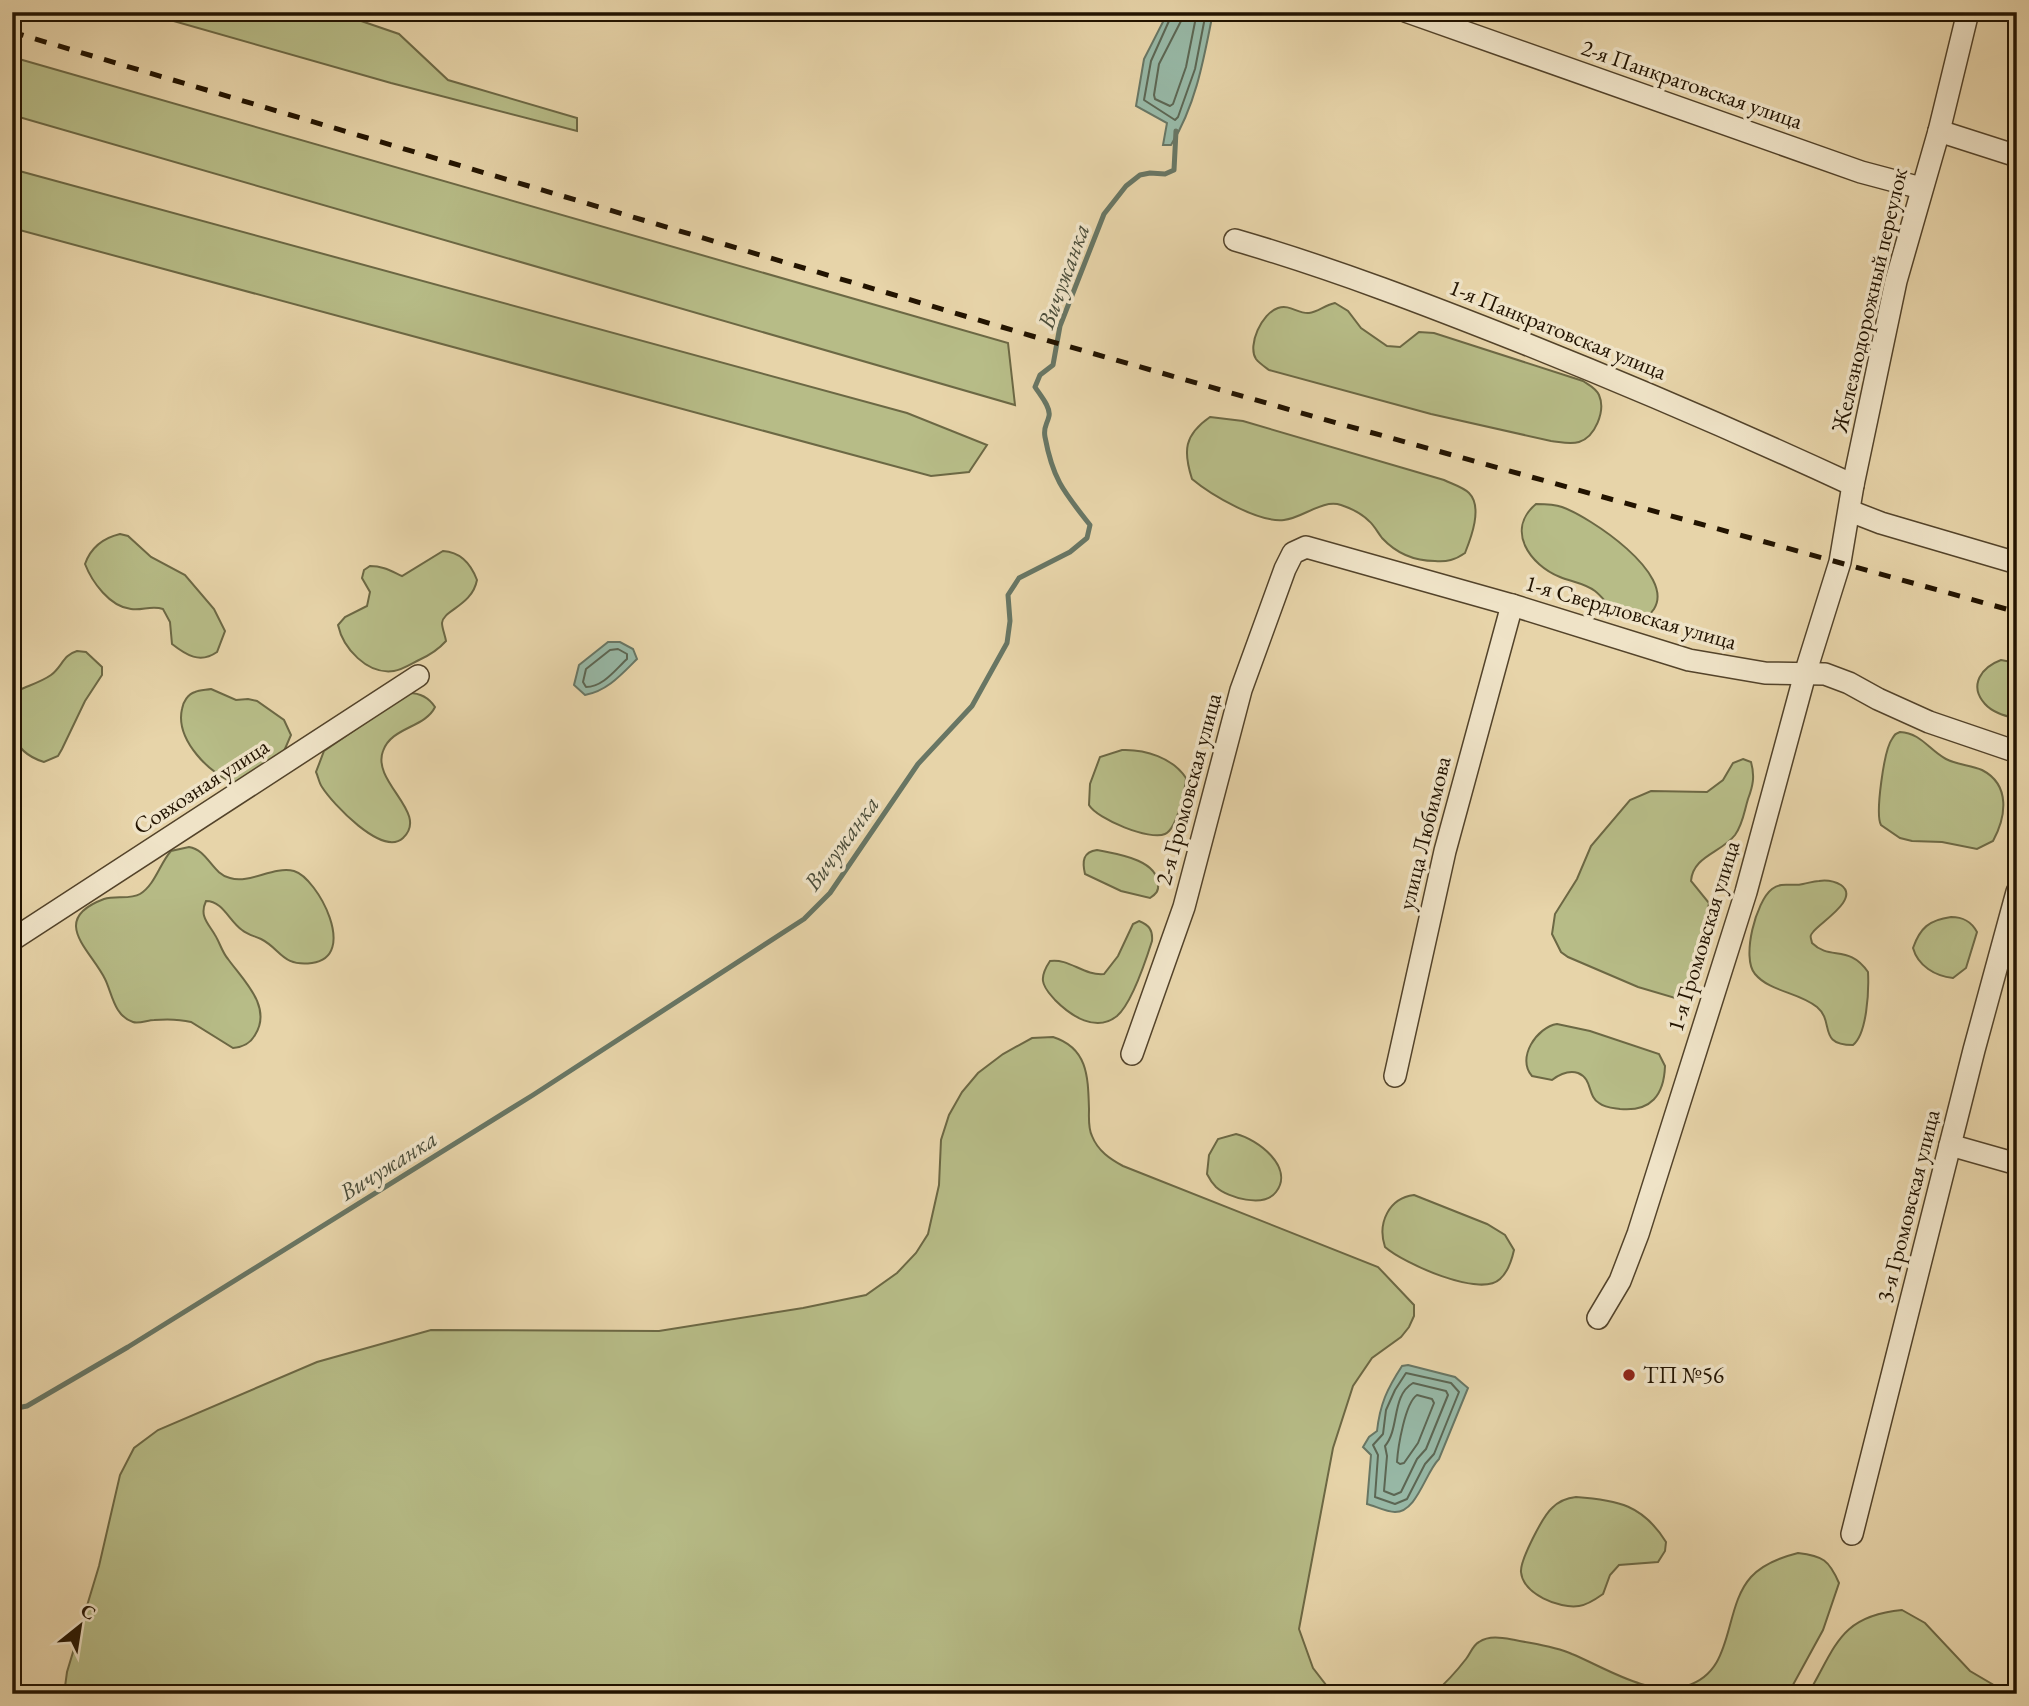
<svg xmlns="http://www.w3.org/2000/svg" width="2029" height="1706" font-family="'EB Garamond',serif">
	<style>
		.green { fill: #b7bc87; stroke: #6c6844; stroke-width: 2 }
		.water { fill: #97b8a6; stroke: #687664; stroke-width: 2 }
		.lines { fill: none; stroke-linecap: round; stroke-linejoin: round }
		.shore { stroke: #5c6653; stroke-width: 2 }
		.stream { stroke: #687664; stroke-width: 5 }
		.street-casing { stroke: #53432a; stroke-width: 24 }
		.street { stroke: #efe3c7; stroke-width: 21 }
		.rail { stroke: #221300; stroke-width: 5; stroke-dasharray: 12 12; stroke-linecap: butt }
		.poi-dot { fill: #8f2418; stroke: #efe3c7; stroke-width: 2.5 }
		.labels { text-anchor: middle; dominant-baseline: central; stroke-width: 7; stroke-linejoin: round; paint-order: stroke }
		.street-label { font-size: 23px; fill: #221300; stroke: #efe3c7 }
		.poi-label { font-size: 23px; fill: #221300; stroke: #efe3c7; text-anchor: start }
		.water-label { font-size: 24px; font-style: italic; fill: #4b4d3a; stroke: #efe3c7 }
	</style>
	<rect width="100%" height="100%" fill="#e7d4a9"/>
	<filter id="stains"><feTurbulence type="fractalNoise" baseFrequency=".00286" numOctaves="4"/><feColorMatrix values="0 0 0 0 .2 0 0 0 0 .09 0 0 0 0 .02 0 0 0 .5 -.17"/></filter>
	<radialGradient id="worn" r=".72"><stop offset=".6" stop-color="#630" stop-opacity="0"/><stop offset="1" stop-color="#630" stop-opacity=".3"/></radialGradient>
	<!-- green -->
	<g class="green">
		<polygon points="142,12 335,12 399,34 448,80 577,118 577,131 391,83"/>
		<polygon points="12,57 1008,343 1015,405 12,115"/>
		<polygon points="12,169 907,413 987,445 969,472 931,476 12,228"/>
		<path d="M1335,303L1348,311L1361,328L1387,346L1400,347L1419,332L1434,333L1583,381C1589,385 1596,388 1599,395C1606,411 1595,437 1579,442C1570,445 1561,442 1551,441L1431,414L1269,370C1265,367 1259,363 1256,359C1247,345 1262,313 1278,308C1290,304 1298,314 1309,313C1318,312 1325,305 1335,303Z"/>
		<path d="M1210,417L1243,421L1444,480C1452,484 1463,487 1469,493C1483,507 1471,538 1465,553C1455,560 1447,562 1435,561C1414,561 1396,553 1382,538C1378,533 1374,525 1369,521C1362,514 1350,508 1341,505C1322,499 1303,518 1284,520C1259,523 1211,495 1192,479C1183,451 1184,435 1210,417Z"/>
		<path d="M1536,504C1544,504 1554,504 1562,507C1590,517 1676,574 1654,609C1649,617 1641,621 1632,620C1613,617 1608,601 1595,591C1584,583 1572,582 1560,577C1530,565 1505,530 1536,504Z"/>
		<path d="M120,534L128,536L151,557L185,575L214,609L225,631L217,652C200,664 186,655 172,644L170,622L163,609C151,605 142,611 131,609C110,607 92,582 85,564C91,547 103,538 120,534Z"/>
		<path d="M443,551C460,552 471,564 477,580C472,606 443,610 442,623C442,628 445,635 446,641C438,650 430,655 419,660C411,664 402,670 394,671C367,675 343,648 338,625L345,617L367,606L370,592L362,578L364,570L370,566C383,566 391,571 402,576Z"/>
		<path d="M77,651L86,652L102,667V675L85,701L62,749L58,756L44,762C8,751 6,720 19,690C30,685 41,682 51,675C62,667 63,655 77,651Z"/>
		<path d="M2001,660L2017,663V719C2006,716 1993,713 1985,704C1968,685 1982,667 2001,660Z"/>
		<path d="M211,689L236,700L248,699L257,701L284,720L291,735L281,758L238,784C210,776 175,739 182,709C183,702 188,694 195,692C199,690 206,690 211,689Z"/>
		<path d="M409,693C420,693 429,698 435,707C425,728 391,727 383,751C371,782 430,813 403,838C382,857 332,803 322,787C319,783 318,776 316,772L324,751Z"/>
		<path d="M1900,732C1921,733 1929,750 1946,759C1957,765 1971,765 1982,770C2011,785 2006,817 1993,841L1977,849L1942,842L1912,841L1900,838L1881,825C1875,814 1884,750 1892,739C1895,734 1895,734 1900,732Z"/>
		<path d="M1122,750C1145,749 1173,758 1186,778C1185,790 1177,829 1165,834C1150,841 1097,819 1089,805L1090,784L1100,757Z"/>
		<path d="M1743,759L1751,762C1755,776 1753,786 1748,799C1744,812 1743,824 1735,835C1721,853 1693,856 1691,881L1709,903C1706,926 1693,985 1675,998L1638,987L1568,957L1561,952L1552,934L1555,914L1577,879L1591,846L1630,800L1651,791L1707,792L1723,780L1733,763Z"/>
		<path d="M189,847C208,850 212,874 230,878C250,884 273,866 294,871C318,878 359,957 312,963C282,967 281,949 261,939C255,936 248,935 242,930C229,921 223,901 206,901C199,916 208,923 215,935C220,943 222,952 228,959C243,980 273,1007 255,1035C250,1044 243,1047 233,1048L191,1022C179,1019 166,1019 154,1020C148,1020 139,1024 133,1022C114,1016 112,993 105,979C91,950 48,920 104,899C115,895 130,900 140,894C155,885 160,863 171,851Z"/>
		<path d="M1097,850C1116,854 1157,859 1158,884C1159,891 1156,894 1150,898L1121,891L1085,874C1082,861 1083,852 1097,850Z"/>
		<path d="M1819,881C1826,880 1834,881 1841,885C1861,899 1819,923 1813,932C1809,937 1811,937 1812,943C1830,961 1849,944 1868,972C1869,991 1867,1034 1853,1045C1817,1045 1835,1022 1817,1007C1799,992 1770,992 1755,974C1741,958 1756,901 1772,889C1783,881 1791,887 1803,884C1809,883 1813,881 1819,881Z"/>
		<path d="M1951,917C1963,917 1971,921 1977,932L1966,968L1953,978C1935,976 1918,966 1913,948C1920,928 1929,920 1951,917Z"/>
		<path d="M1139,921C1149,925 1153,930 1152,941C1146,960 1132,1003 1117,1016C1096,1033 1071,1016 1055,1000C1051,995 1044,989 1043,981C1042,974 1046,967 1050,961C1069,958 1084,976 1104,974L1118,956L1133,924Z"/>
		<path d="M1557,1024L1590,1031L1659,1054L1665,1066C1664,1095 1651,1112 1620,1109C1613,1108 1605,1108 1599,1103C1587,1096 1593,1079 1578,1073C1568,1070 1560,1074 1552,1080L1532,1076C1516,1058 1537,1027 1557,1024Z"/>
		<path d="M1053,1037C1088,1048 1088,1077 1089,1109C1089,1118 1088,1128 1092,1136C1098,1151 1110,1159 1123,1166L1378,1267L1414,1305V1316L1409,1327L1401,1337L1372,1358L1353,1386L1333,1448L1299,1629L1313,1668L1333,1694H64L67,1672L99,1566L120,1475L134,1448L158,1430L317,1362L431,1330L659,1331L803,1308L866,1295L897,1273L916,1253L928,1234L939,1185L941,1140L949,1115L962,1092L978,1073L1003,1054L1032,1038Z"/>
		<path d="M1236,1134C1257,1139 1295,1167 1276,1192C1264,1208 1228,1198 1216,1187C1212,1183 1209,1178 1207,1174L1209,1155L1218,1139Z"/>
		<path d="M1414,1195L1487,1224L1505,1235L1514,1250C1512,1259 1508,1272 1500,1279C1480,1298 1403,1263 1385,1247C1377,1223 1389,1198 1414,1195Z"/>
		<path d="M1576,1497C1618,1500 1643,1505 1666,1542L1665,1551L1658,1562L1619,1565L1610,1575L1603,1594C1596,1599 1587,1605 1579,1606C1559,1609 1523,1594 1521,1572C1520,1560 1543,1516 1552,1508C1559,1501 1566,1498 1576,1497Z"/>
		<path d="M1798,1553C1823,1556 1829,1560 1839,1583L1823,1630L1788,1694H1433C1446,1683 1456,1672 1466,1659C1470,1654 1473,1645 1479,1642C1490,1635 1503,1638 1515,1640C1534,1644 1554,1646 1572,1654C1606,1668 1649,1697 1686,1686C1736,1672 1722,1609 1751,1577C1763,1564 1782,1557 1798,1553Z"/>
		<path d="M1902,1610L1925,1623L1970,1671L2009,1694H1808C1836,1647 1839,1616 1902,1610Z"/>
	</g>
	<!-- water -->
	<g class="water">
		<path d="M1168,12H1213C1204,58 1196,105 1171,145H1163L1167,123L1136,106L1144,59Z"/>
		<path d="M608,642H620L633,649L637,659C621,675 607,691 585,695L574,685L579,665Z"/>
		<path d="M1408,1365L1455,1377L1468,1388L1439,1459C1425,1473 1417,1512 1395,1512C1386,1512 1375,1506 1367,1504L1371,1455L1363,1447L1369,1437L1377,1431C1380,1404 1387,1389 1402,1366Z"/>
	</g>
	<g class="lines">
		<!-- shore -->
		<g class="shore">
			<polyline points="1173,12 1151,61 1144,100 1175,120 1178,117 1195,69 1206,12"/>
			<polyline points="1182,12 1181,21 1159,64 1154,95 1155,99 1170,106 1173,104 1186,67 1197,12"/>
			<path d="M618,649L627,654V659C615,670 603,687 586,687L583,682L586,669L610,650Z"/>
			<polygon points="1406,1373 1451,1383 1459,1392 1434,1454 1425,1464 1407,1499 1395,1504 1375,1497 1378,1455 1373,1445 1383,1434 1386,1410 1395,1390"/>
			<path d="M1413,1383L1446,1391L1448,1395L1426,1449L1417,1459L1401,1492L1394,1495L1384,1491L1387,1456L1385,1446C1400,1428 1391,1396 1413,1383Z"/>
			<path d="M1417,1395L1432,1399L1434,1403L1418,1443L1404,1463L1400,1464L1397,1462C1398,1447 1405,1403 1417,1395Z"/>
		</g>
		<!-- stream -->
		<path class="stream" d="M12,1409L27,1406L128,1347L533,1095L804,919L830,893L918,764L972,706L1007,643L1010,621L1008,595L1019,578L1070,552L1087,538L1090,525C1064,492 1053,480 1045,437C1043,427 1047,425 1049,416C1051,407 1040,395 1035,387L1040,375L1053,365L1060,326L1104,214L1126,186L1140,175L1150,173L1165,174L1174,170L1176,131"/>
		<!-- street casing -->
		<g class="street-casing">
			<g id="street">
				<polyline points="1408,12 1861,172 1921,188"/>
				<polyline points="1939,131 2017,156"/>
				<path d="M1235,240C1335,269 1430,306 1526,344C1636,388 1745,435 1853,485"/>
				<polyline points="1850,511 1881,523 2017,563"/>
				<polyline points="12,940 418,676"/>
				<polyline points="1132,1054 1184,907 1241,690 1285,569 1293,553 1306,547 1512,605 1689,660 1765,673 1825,674 1849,683 1878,699 1929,722 2017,752"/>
				<polyline points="1395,1076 1445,851 1512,605"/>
				<polyline points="1950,1145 2017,1164"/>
				<polyline points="1598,1318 1620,1281 1638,1234 1746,892 1805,674 1840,562 1853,485 1896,281 1939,131 1968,12"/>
				<polyline points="1852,1534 1974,1050 2017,892"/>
			</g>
		</g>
		<!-- street -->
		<use href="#street" class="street"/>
		<!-- rail -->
		<polyline class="rail" points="12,32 1032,336 1319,418 2017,612"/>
	</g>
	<!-- markers -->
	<circle class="poi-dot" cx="1629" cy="1375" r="7"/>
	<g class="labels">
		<!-- street labels -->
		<g class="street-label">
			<text transform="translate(1692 84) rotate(19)">2-я Панкратовская улица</text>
			<text transform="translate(1869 300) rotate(-77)">Железнодорожный переулок</text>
			<text transform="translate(1558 329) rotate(22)">1-я Панкратовская улица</text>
			<text transform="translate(1631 612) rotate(16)">1-я Свердловская улица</text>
			<text transform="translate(201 786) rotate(-33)">Совхозная улица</text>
			<text transform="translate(1188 789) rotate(-75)">2-я Громовская улица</text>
			<text transform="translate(1424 833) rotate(-76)">улица Любимова</text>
			<text transform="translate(1703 936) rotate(-73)">1-я Громовская улица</text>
			<text transform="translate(1908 1206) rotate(-76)">3-я Громовская улица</text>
		</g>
		<!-- poi labels -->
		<g class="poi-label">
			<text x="1643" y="1375">ТП №56</text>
		</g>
		<!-- water labels -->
		<g class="water-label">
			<text transform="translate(1063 276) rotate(-70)">Вичужанка</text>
			<text transform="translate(841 843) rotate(-54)">Вичужанка</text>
			<text transform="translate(388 1165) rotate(-32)">Вичужанка</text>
		</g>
	</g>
	<!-- margin -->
	<rect width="2029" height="1706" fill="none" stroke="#e7d4a9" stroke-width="42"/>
	<rect x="14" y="14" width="2001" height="1678" fill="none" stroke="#221300" stroke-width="3.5"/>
	<rect x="21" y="21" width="1987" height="1664" fill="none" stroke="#221300" stroke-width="2"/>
	<!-- north arrow -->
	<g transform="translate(80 1626) rotate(30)" stroke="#efe3c7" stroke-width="5" paint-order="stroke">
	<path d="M0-5L12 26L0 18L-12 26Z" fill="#221300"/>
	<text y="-10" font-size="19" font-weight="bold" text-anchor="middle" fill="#221300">С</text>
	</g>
	<rect width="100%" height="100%" filter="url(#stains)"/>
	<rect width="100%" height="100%" fill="url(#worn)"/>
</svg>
